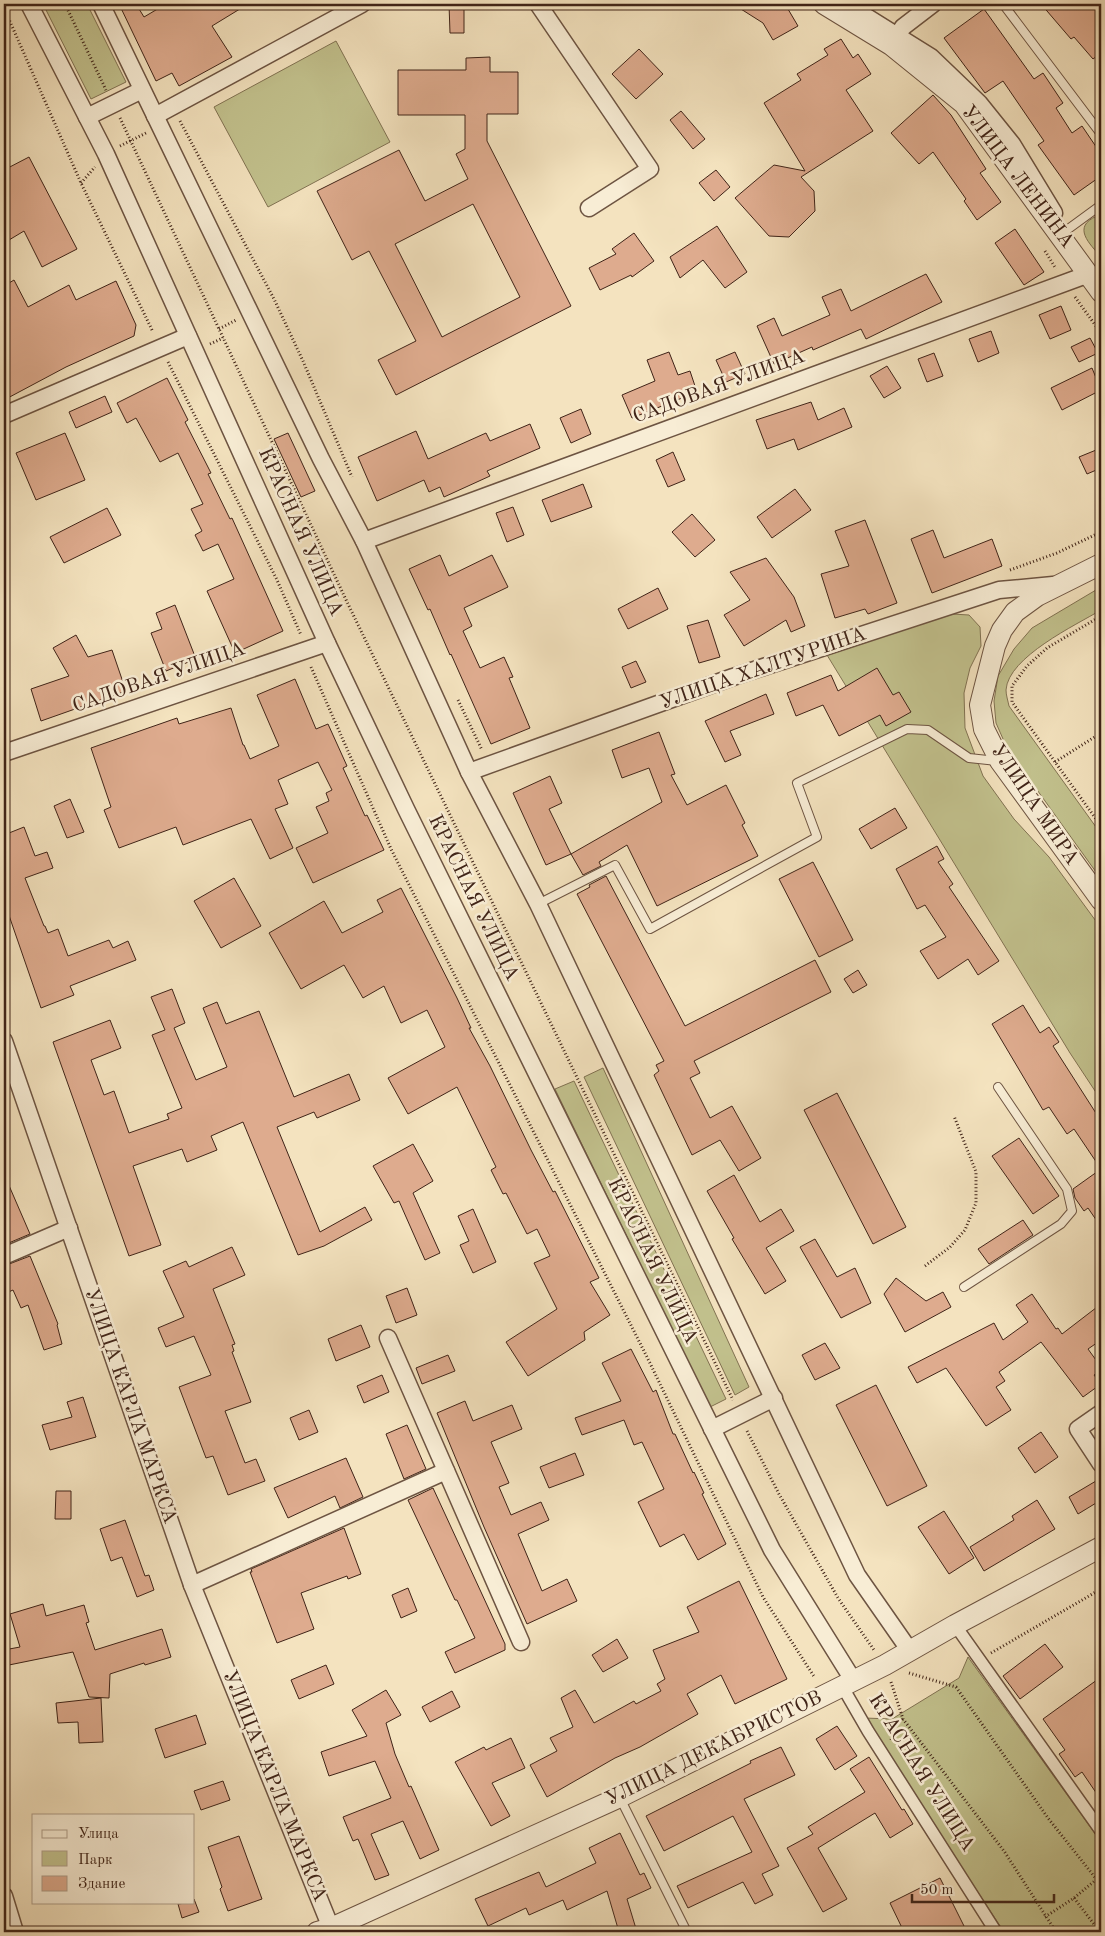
<svg xmlns="http://www.w3.org/2000/svg" width="1105" height="1936" font-family="'Old Standard TT',serif">
	<style>
		.green { fill: #c2c18d; stroke: #817252 }
		.building { fill: #deab8e; stroke: #402418; fill-rule: evenodd }
		.lines { fill: none; stroke-linecap: round; stroke-linejoin: round }
		.service-casing { stroke: #6d5442; stroke-width: 10 }
		.pedestrian-casing { stroke: #6d5442; stroke-width: 14 }
		.minor-casing { stroke: #6d5442; stroke-width: 19 }
		.tertiary-casing { stroke: #6d5442; stroke-width: 22 }
		.path { stroke: #402418; stroke-width: 3; stroke-dasharray: 1 2.5; stroke-linecap: butt }
		.service { stroke: #f8edd5; stroke-width: 8 }
		.pedestrian { stroke: #f8edd5; stroke-width: 11 }
		.minor { stroke: #f8edd5; stroke-width: 16 }
		.tertiary { stroke: #f8edd5; stroke-width: 20 }
		.labels { text-anchor: middle; dominant-baseline: central; stroke-width: 5; stroke-linejoin: round; paint-order: stroke }
		.street-label { font-size: 20px; fill: #402418; stroke: #f8edd5 }
	</style>
	<rect width="100%" height="100%" fill="#f4e3bf"/>
	<filter id="stains"><feTurbulence type="fractalNoise" baseFrequency=".004" numOctaves="4"/><feColorMatrix values="0 0 0 0 .2 0 0 0 0 .09 0 0 0 0 .02 0 0 0 .5 -.17"/></filter>
	<radialGradient id="worn" r=".72"><stop offset=".6" stop-color="#630" stop-opacity="0"/><stop offset="1" stop-color="#630" stop-opacity=".3"/></radialGradient>
	<!-- green -->
	<g class="green">
		<polygon points="43,4 87,4 126,82 91,99"/>
		<polygon points="336,41 390,142 268,207 214,107"/>
		<path d="M1097,216L1101,218V257C1090,244 1071,227 1097,216Z"/>
		<path d="M1101,587V610C1076,625 1008,657 1006,690C1006,695 1008,701 1009,706L1101,834V879L1007,748L996,723L994,701L998,676L1014,649L1032,628Z"/>
		<polygon points="952,614 969,615 980,627 981,646 970,668 964,693 965,728 983,776 1014,819 1049,857 1101,928 1101,1100 1070,1053 827,655"/>
		<polygon points="603,1068 749,1387 735,1395 584,1077"/>
		<polygon points="574,1081 726,1399 710,1407 555,1089"/>
		<polygon points="968,1657 1101,1842 1101,1932 1004,1932 864,1718 892,1719 959,1678"/>
	</g>
	<!-- building -->
	<g class="building">
		<polygon points="119,4 136,4 144,17 166,4 248,4 212,26 232,57 179,86 172,73 156,81"/>
		<polygon points="449,4 464,4 464,33 450,33"/>
		<polygon points="733,4 785,4 798,26 773,40 763,23"/>
		<polygon points="1041,4 1101,4 1101,53 1093,59 1074,37 1071,39"/>
		<polygon points="984,9 1034,79 1043,73 1063,103 1056,108 1072,133 1082,126 1101,154 1101,176 1074,195 1038,145 1044,141 1003,81 985,93 944,38"/>
		<polygon points="841,39 853,58 858,54 871,74 846,90 873,131 801,177 814,191 815,211 789,237 769,236 735,198 774,165 805,171 764,103 801,80 797,74 828,55 824,49"/>
		<polygon points="639,49 663,74 636,99 612,74"/>
		<path d="M490,57V72H518V114H487V141L571,306L396,395L378,360L416,341L369,251L352,260L317,191L399,150L425,201L468,179L456,154L465,149V115H398V70H466V58ZM473,204L520,297L442,337L395,244Z"/>
		<polygon points="933,95 951,115 986,169 980,173 1001,202 977,220 964,201 966,199 933,152 919,164 891,133"/>
		<polygon points="681,111 705,139 693,149 670,120"/>
		<polygon points="29,157 77,249 42,267 24,231 4,243 4,170"/>
		<polygon points="716,170 730,187 714,201 699,183"/>
		<polygon points="717,226 747,272 725,288 703,260 680,278 670,257"/>
		<polygon points="1015,229 1044,272 1024,285 995,243"/>
		<polygon points="634,233 654,261 632,277 631,275 600,290 589,268 616,254 612,249"/>
		<polygon points="926,274 942,302 866,339 861,329 813,350 812,347 774,364 757,326 774,318 782,336 830,315 822,297 841,289 851,311"/>
		<polygon points="14,280 28,307 69,285 76,300 116,281 136,325 134,336 66,367 4,400 4,286"/>
		<polygon points="1061,306 1071,330 1050,339 1039,315"/>
		<polygon points="991,331 999,353 978,362 969,339"/>
		<polygon points="1090,338 1098,353 1079,362 1071,347"/>
		<polygon points="669,352 678,375 690,371 697,392 632,418 622,395 655,381 647,360"/>
		<polygon points="735,352 745,374 726,382 716,360"/>
		<polygon points="934,353 943,376 927,382 918,359"/>
		<polygon points="887,366 901,388 884,398 870,376"/>
		<polygon points="1092,368 1101,390 1062,410 1051,388"/>
		<polygon points="167,378 188,420 185,422 211,473 208,474 230,519 232,518 283,631 235,653 207,591 234,579 218,544 203,551 195,535 202,531 191,509 203,504 178,453 160,462 136,418 127,423 117,403"/>
		<polygon points="105,396 112,412 76,428 69,412"/>
		<polygon points="811,402 818,420 844,408 852,427 798,450 794,439 767,449 756,420"/>
		<polygon points="581,409 591,434 571,443 560,418"/>
		<polygon points="530,424 540,448 487,471 490,476 444,497 440,487 429,492 424,480 377,501 358,457 416,431 428,459 486,433 490,441"/>
		<polygon points="65,433 85,480 36,500 16,453"/>
		<polygon points="288,433 315,491 301,497 274,439"/>
		<polygon points="1101,448 1101,468 1087,474 1079,457"/>
		<polygon points="673,452 685,480 668,487 656,460"/>
		<polygon points="583,484 592,507 551,522 542,500"/>
		<polygon points="795,489 811,510 772,538 757,517"/>
		<polygon points="513,507 524,535 507,542 496,513"/>
		<polygon points="107,508 121,535 64,563 50,537"/>
		<polygon points="692,514 715,540 695,557 672,532"/>
		<polygon points="865,520 897,603 868,614 865,609 835,618 821,574 849,566 835,531"/>
		<polygon points="933,530 944,558 992,539 1002,566 932,593 911,539"/>
		<polygon points="440,555 449,576 492,555 508,587 464,608 472,626 463,631 480,668 504,657 513,677 509,678 530,728 491,744 451,654 450,655 430,609 428,610 409,569"/>
		<polygon points="766,558 794,597 805,626 791,632 786,620 744,646 724,615 750,600 730,572"/>
		<polygon points="658,588 668,609 628,629 618,609"/>
		<polygon points="175,605 196,659 166,671 151,633 162,629 156,613"/>
		<polygon points="708,620 720,657 699,663 687,626"/>
		<polygon points="76,635 88,657 112,650 126,691 41,721 31,689 69,676 53,648"/>
		<polygon points="636,661 646,682 631,688 622,667"/>
		<polygon points="877,668 893,695 899,692 911,712 886,726 880,715 839,736 823,705 796,716 787,693 831,675 838,691"/>
		<polygon points="295,679 316,729 328,724 347,766 343,768 365,816 367,815 384,850 313,883 296,848 328,833 316,807 329,801 326,793 332,790 318,762 278,780 288,804 275,809 293,848 270,859 251,819 183,845 176,827 119,848 104,810 111,807 91,748 177,718 179,724 231,708 243,745 244,745 250,759 279,746 257,695"/>
		<polygon points="766,694 774,714 730,731 741,755 725,762 705,721"/>
		<polygon points="659,732 675,774 671,775 687,805 726,785 745,823 742,825 758,856 657,906 627,845 599,862 601,866 583,875 571,854 662,802 649,768 622,778 612,750"/>
		<polygon points="550,776 562,803 549,809 571,854 546,865 513,793"/>
		<polygon points="70,799 84,832 67,838 54,806"/>
		<polygon points="895,808 907,828 871,849 859,829"/>
		<polygon points="24,827 35,856 47,852 53,868 25,878 44,926 45,926 48,933 58,929 68,956 109,940 113,948 128,941 136,960 70,986 74,995 41,1008 4,901 4,835"/>
		<polygon points="937,846 944,859 938,862 953,884 949,887 999,961 978,975 968,959 938,979 920,951 946,937 925,905 917,909 896,869"/>
		<polygon points="813,862 853,940 819,957 779,879"/>
		<polygon points="606,876 685,1026 815,960 831,992 694,1061 700,1073 690,1078 710,1118 732,1106 761,1158 739,1171 720,1140 692,1155 654,1075 659,1071 656,1065 664,1061 577,894 590,887 589,885"/>
		<polygon points="234,878 261,926 221,948 194,901"/>
		<polygon points="401,888 457,998 471,1028 469,1028 490,1066 531,1150 553,1192 555,1191 599,1278 590,1282 610,1315 584,1332 585,1340 528,1376 506,1342 557,1309 534,1263 550,1256 537,1229 527,1234 506,1193 503,1194 491,1170 496,1167 457,1087 408,1114 388,1078 445,1047 427,1010 401,1023 384,986 363,998 344,965 301,989 269,933 324,901 342,933 383,912 377,900"/>
		<polygon points="858,970 867,985 853,993 844,979"/>
		<polygon points="172,989 185,1023 174,1028 196,1080 227,1067 203,1008 217,1002 226,1024 259,1011 294,1097 349,1074 360,1100 317,1118 314,1112 277,1127 320,1232 365,1207 372,1220 324,1246 298,1255 243,1122 211,1136 217,1150 187,1162 182,1149 133,1166 161,1245 129,1256 53,1042 110,1020 121,1048 91,1060 104,1095 114,1091 129,1133 169,1119 167,1114 182,1108 152,1035 165,1030 151,997"/>
		<polygon points="1023,1005 1040,1033 1049,1027 1059,1042 1053,1046 1101,1121 1101,1227 1088,1208 1084,1211 1075,1198 1073,1189 1101,1169 1074,1129 1067,1134 1049,1107 1043,1110 992,1024"/>
		<polygon points="837,1093 906,1227 873,1244 804,1110"/>
		<polygon points="1019,1138 1059,1196 1033,1214 992,1156"/>
		<polygon points="413,1144 433,1181 413,1193 440,1253 425,1260 399,1201 394,1203 373,1166"/>
		<polygon points="4,1174 30,1234 4,1245"/>
		<polygon points="734,1175 760,1222 781,1209 794,1231 766,1248 786,1281 765,1294 732,1239 734,1238 707,1191"/>
		<polygon points="473,1209 496,1262 473,1273 460,1245 469,1241 458,1216"/>
		<polygon points="1023,1220 1033,1235 989,1264 978,1249"/>
		<polygon points="815,1239 837,1277 855,1268 871,1303 841,1318 800,1247"/>
		<polygon points="232,1247 245,1275 213,1289 235,1344 232,1345 234,1351 232,1352 251,1402 225,1411 245,1463 256,1459 265,1481 228,1495 213,1456 206,1458 179,1387 211,1375 194,1336 166,1347 158,1328 184,1317 163,1271 186,1261 189,1267"/>
		<polygon points="30,1256 58,1324 57,1325 62,1344 44,1350 28,1305 21,1308 13,1290 4,1294 4,1266"/>
		<polygon points="896,1278 926,1301 943,1292 951,1307 905,1332 884,1294"/>
		<polygon points="407,1288 417,1315 396,1323 386,1296"/>
		<polygon points="1032,1294 1056,1329 1058,1328 1062,1334 1101,1304 1101,1340 1088,1349 1101,1367 1101,1370 1094,1375 1101,1384 1083,1397 1041,1342 999,1372 1005,1381 996,1387 1011,1410 986,1426 946,1368 917,1383 908,1367 994,1323 1003,1340 1028,1322 1016,1305"/>
		<polygon points="361,1325 370,1347 336,1361 328,1339"/>
		<polygon points="825,1343 840,1368 815,1380 802,1355"/>
		<polygon points="631,1349 653,1392 656,1390 673,1434 675,1434 693,1473 694,1472 704,1493 702,1494 726,1544 698,1560 684,1534 660,1547 638,1502 664,1489 642,1442 634,1445 624,1420 582,1435 575,1418 621,1401 602,1363"/>
		<polygon points="448,1355 455,1371 422,1384 416,1368"/>
		<polygon points="382,1375 389,1392 364,1403 357,1386"/>
		<polygon points="876,1385 927,1486 887,1506 836,1405"/>
		<polygon points="83,1397 96,1437 50,1450 42,1425 72,1417 67,1402"/>
		<polygon points="465,1401 473,1421 512,1405 522,1429 491,1442 509,1483 499,1487 511,1515 541,1502 549,1520 518,1534 542,1591 567,1579 577,1601 527,1624 484,1527 437,1413"/>
		<polygon points="309,1410 318,1432 299,1440 290,1418"/>
		<polygon points="407,1425 426,1469 404,1479 386,1434"/>
		<polygon points="1041,1432 1058,1457 1035,1473 1018,1448"/>
		<polygon points="575,1453 584,1475 549,1488 540,1467"/>
		<polygon points="346,1458 363,1497 340,1508 335,1496 288,1518 274,1488"/>
		<polygon points="1101,1478 1101,1500 1078,1514 1069,1497"/>
		<polygon points="433,1488 505,1644 505,1650 455,1673 445,1652 475,1638 457,1600 455,1600 408,1500"/>
		<polygon points="56,1491 71,1491 71,1519 55,1519"/>
		<polygon points="1037,1500 1055,1529 984,1571 970,1547 1014,1520 1012,1516"/>
		<polygon points="944,1511 974,1558 949,1574 918,1527"/>
		<polygon points="125,1520 145,1576 149,1575 154,1590 137,1597 122,1557 111,1561 100,1529"/>
		<polygon points="344,1528 361,1574 348,1579 347,1576 301,1593 314,1629 277,1643 250,1572 252,1572 251,1569"/>
		<polygon points="739,1581 787,1679 735,1704 721,1675 687,1694 698,1714 640,1747 615,1758 547,1797 530,1765 557,1751 550,1738 573,1727 561,1698 575,1690 594,1723 634,1701 636,1704 661,1691 657,1684 665,1679 653,1650 699,1632 687,1607"/>
		<polygon points="408,1588 417,1611 401,1618 392,1595"/>
		<polygon points="43,1604 46,1616 84,1605 89,1622 86,1623 95,1650 162,1629 171,1657 145,1665 144,1663 110,1674 109,1698 89,1697 73,1652 4,1666 4,1650 20,1647 10,1614"/>
		<polygon points="617,1639 628,1658 603,1672 592,1655"/>
		<polygon points="1045,1644 1063,1667 1020,1699 1003,1676"/>
		<polygon points="326,1665 334,1684 299,1699 291,1680"/>
		<polygon points="1101,1677 1101,1800 1082,1772 1075,1777 1059,1754 1065,1750 1043,1719"/>
		<polygon points="386,1690 401,1715 386,1723 395,1754 409,1787 411,1786 439,1850 420,1859 403,1821 371,1834 389,1875 375,1880 358,1839 353,1841 343,1817 391,1798 375,1761 329,1776 321,1752 367,1736 352,1710"/>
		<polygon points="452,1691 460,1707 430,1722 422,1707"/>
		<polygon points="101,1698 103,1742 79,1743 78,1722 58,1723 56,1703"/>
		<polygon points="196,1715 206,1744 165,1758 155,1729"/>
		<polygon points="837,1726 857,1756 835,1770 816,1739"/>
		<polygon points="511,1738 525,1768 492,1783 510,1816 491,1826 455,1762 484,1747 486,1750"/>
		<polygon points="781,1747 795,1775 744,1799 779,1866 762,1874 773,1895 755,1904 743,1882 688,1908 677,1886 752,1852 733,1816 664,1851 646,1816 751,1763 750,1761"/>
		<polygon points="869,1757 902,1810 904,1809 913,1824 890,1838 875,1813 818,1848 847,1899 823,1912 787,1848 813,1834 808,1827 865,1792 850,1769"/>
		<polygon points="223,1781 230,1800 201,1810 194,1791"/>
		<polygon points="620,1833 640,1875 644,1873 651,1888 627,1899 637,1932 619,1932 607,1891 567,1910 563,1900 529,1915 526,1908 488,1926 475,1899 539,1872 546,1887 596,1863 589,1848"/>
		<polygon points="239,1836 262,1899 228,1911 220,1889 222,1887 208,1847"/>
		<polygon points="940,1878 967,1932 904,1932 890,1903"/>
		<polygon points="194,1899 199,1912 182,1918 178,1904 194,1902"/>
	</g>
	<g class="lines">
		<!-- service casing -->
		<g class="service-casing">
			<g id="service">
				<polyline points="1003,4 1101,134"/>
				<polyline points="1060,235 1101,205"/>
				<polyline points="538,904 615,865 650,929 817,837 797,783 907,729 928,730 969,758 997,761"/>
				<polyline points="964,1287 1061,1224 1072,1211 1067,1189 998,1087"/>
				<polyline points="620,1798 687,1932"/>
			</g>
		</g>
		<!-- pedestrian casing -->
		<g class="pedestrian-casing">
			<g id="pedestrian">
				<polyline points="955,1625 1101,1831"/>
				<polyline points="842,1686 868,1731 996,1932"/>
			</g>
		</g>
		<!-- minor casing -->
		<g class="minor-casing">
			<g id="minor">
				<polyline points="29,4 106,154 327,643 406,809 772,1550 853,1680"/>
				<polyline points="101,4 321,459 364,541 469,772 538,904 857,1575 910,1651"/>
				<polyline points="538,4 650,169 589,208"/>
				<polyline points="846,4 931,57 979,103 1012,144 1054,213"/>
				<polyline points="892,44 903,27 933,4"/>
				<polyline points="155,116 362,4"/>
				<polyline points="87,117 142,90"/>
				<polyline points="4,415 188,336"/>
				<polyline points="364,541 1089,274"/>
				<polyline points="4,753 327,643"/>
				<polyline points="469,772 733,677 999,590 1053,585"/>
				<polyline points="4,1041 192,1585 331,1928"/>
				<polyline points="4,1256 69,1228"/>
				<polyline points="388,1338 521,1642"/>
				<polyline points="1101,1413 1078,1429 1101,1464"/>
				<polyline points="712,1429 774,1398"/>
				<polyline points="192,1585 446,1471"/>
				<polyline points="4,1896 15,1932"/>
			</g>
		</g>
		<!-- tertiary casing -->
		<g class="tertiary-casing">
			<g id="tertiary">
				<polyline points="824,4 891,45 964,104 1101,292"/>
				<polyline points="1101,564 1037,596 1015,612 1002,630 995,646 980,705 984,729 1000,761 1101,900"/>
				<polyline points="317,1932 331,1928 620,1797 885,1665 955,1625 1101,1547"/>
			</g>
		</g>
		<!-- path -->
		<g class="path">
			<polyline points="65,4 106,90"/>
			<polyline points="798,4 805,8"/>
			<polyline points="4,8 81,183 153,332"/>
			<polyline points="120,118 348,604 733,1400"/>
			<polyline points="180,121 274,299 303,361 352,477"/>
			<polyline points="120,146 146,133"/>
			<polyline points="81,183 95,167"/>
			<polyline points="1045,251 1056,269"/>
			<polyline points="1075,297 1101,333"/>
			<polyline points="219,329 236,320"/>
			<polyline points="210,344 223,338"/>
			<polyline points="168,362 277,580 301,635"/>
			<polyline points="1010,570 1057,553 1101,532"/>
			<polyline points="1101,616 1047,648 1027,666 1012,686 1012,702 1101,826"/>
			<polyline points="311,667 391,849 647,1357 763,1597 815,1678"/>
			<polyline points="458,700 482,750"/>
			<polyline points="1055,762 1101,733"/>
			<polyline points="925,1266 950,1247 965,1230 976,1203 976,1172 954,1116"/>
			<polyline points="747,1431 779,1494 838,1598 874,1650"/>
			<polyline points="991,1653 1101,1589"/>
			<polyline points="909,1673 956,1687 1048,1818 1101,1885"/>
			<polyline points="891,1682 903,1719 1004,1851 1056,1932"/>
			<polyline points="891,1740 895,1725 903,1719"/>
			<polyline points="1074,1898 1100,1932"/>
			<polyline points="1045,1917 1074,1898 1097,1879"/>
		</g>
		<!-- service -->
		<use href="#service" class="service"/>
		<!-- pedestrian -->
		<use href="#pedestrian" class="pedestrian"/>
		<!-- minor -->
		<use href="#minor" class="minor"/>
		<!-- tertiary -->
		<use href="#tertiary" class="tertiary"/>
	</g>
	<g class="labels">
		<!-- street labels -->
		<g class="street-label">
			<text transform="translate(1017 177) rotate(53)">УЛИЦА ЛЕНИНА</text>
			<text transform="translate(719 387) rotate(-20)">САДОВАЯ УЛИЦА</text>
			<text transform="translate(300 532) rotate(66)">КРАСНАЯ УЛИЦА</text>
			<text transform="translate(763 669) rotate(-19)">УЛИЦА ХАЛТУРИНА</text>
			<text transform="translate(159 678) rotate(-19)">САДОВАЯ УЛИЦА</text>
			<text transform="translate(1034 805) rotate(56)">УЛИЦА МИРА</text>
			<text transform="translate(473 898) rotate(64)">КРАСНАЯ УЛИЦА</text>
			<text transform="translate(652 1261) rotate(64)">КРАСНАЯ УЛИЦА</text>
			<text transform="translate(130 1406) rotate(71)">УЛИЦА КАРЛА МАРКСА</text>
			<text transform="translate(714 1749) rotate(-26)">УЛИЦА ДЕКАБРИСТОВ</text>
			<text transform="translate(921 1773) rotate(58)">КРАСНАЯ УЛИЦА</text>
			<text transform="translate(274 1786) rotate(68)">УЛИЦА КАРЛА МАРКСА</text>
		</g>
	</g>
	<!-- margin -->
	<rect width="1105" height="1936" fill="none" stroke="#f4e3bf" stroke-width="20"/>
	<rect x="5" y="5" width="1095" height="1926" fill="none" stroke="#402418" stroke-width="2.5"/>
	<rect x="10" y="10" width="1085" height="1916" fill="none" stroke="#402418"/>
	<!-- legend -->
	<rect x="32" y="1814" width="162" height="90" fill="#f8edd5" stroke="#ae9d89"/>
	<rect x="42" y="1830" width="25" height="8" fill="#f8edd5" stroke="#ae9d89"/>
	<text x="78" y="1838" font-size="15" fill="#402418">Улица</text>
	<rect x="42" y="1851" width="25" height="15" fill="#c2c18d" stroke="#ae9d89"/>
	<text x="78" y="1864" font-size="15" fill="#402418">Парк</text>
	<rect x="42" y="1876" width="25" height="15" fill="#deab8e" stroke="#ae9d89"/>
	<text x="78" y="1888" font-size="15" fill="#402418">Здание</text>
	<!-- scale -->
	<path d="M912 1894v8h142v-8" fill="none" stroke="#402418" stroke-width="2.5"/>
	<text x="920" y="1894" font-size="15" fill="#402418" stroke="#f8edd5" stroke-width="4" paint-order="stroke">50 m</text>
	<rect width="100%" height="100%" filter="url(#stains)"/>
	<rect width="100%" height="100%" fill="url(#worn)"/>
</svg>
